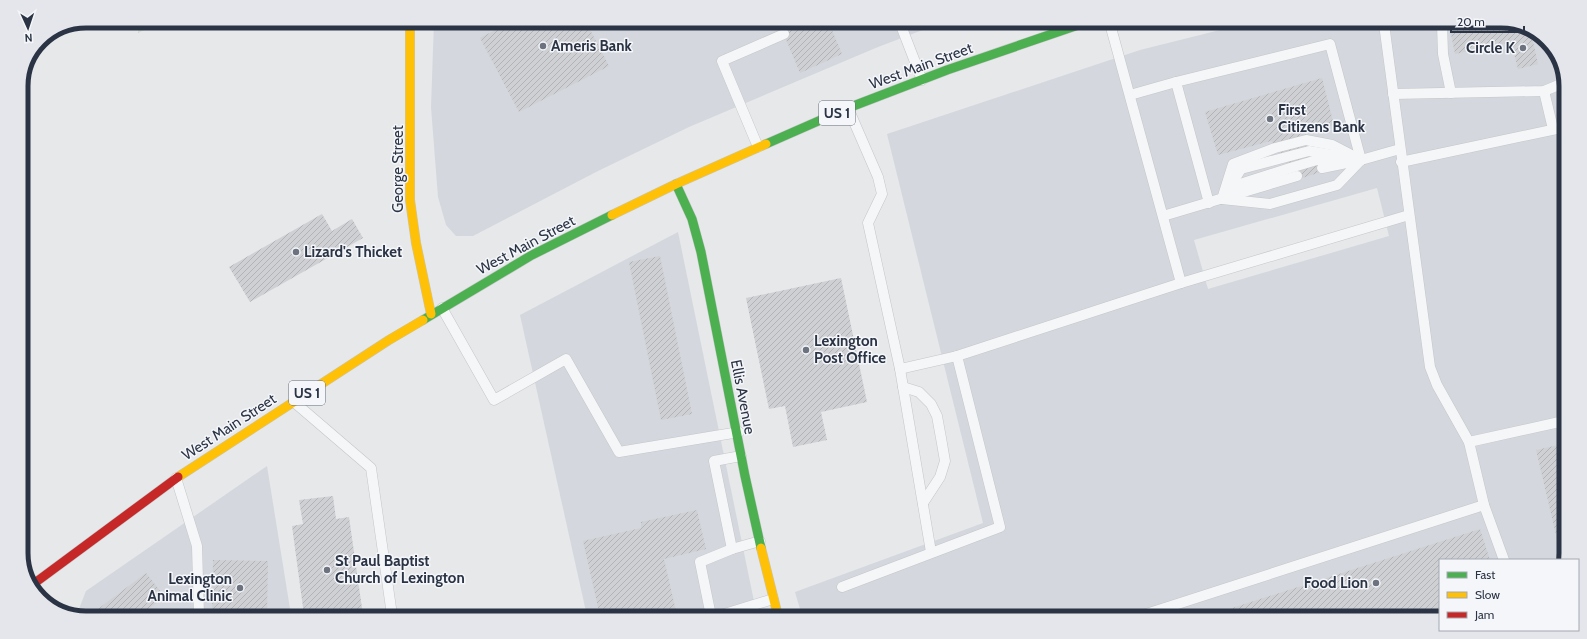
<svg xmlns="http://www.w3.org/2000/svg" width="1587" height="639" font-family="Cabin,sans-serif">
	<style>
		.built { fill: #d4d7dd; fill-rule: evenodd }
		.forest { fill: url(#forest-crowns) }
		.building { fill: url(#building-hatch) }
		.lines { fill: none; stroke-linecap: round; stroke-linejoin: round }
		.lane-casing { stroke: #c4c6c8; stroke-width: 11 }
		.fast-casing { stroke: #c4c6c8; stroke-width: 10 }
		.slow-casing { stroke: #c4c6c8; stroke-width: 10 }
		.jam-casing { stroke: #c4c6c8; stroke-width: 10 }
		.lane { stroke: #f5f6f7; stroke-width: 10 }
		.fast { stroke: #4caf50; stroke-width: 9 }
		.slow { stroke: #ffc107; stroke-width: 9 }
		.jam { stroke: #c62828; stroke-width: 9 }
		.poi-dot { fill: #6c737f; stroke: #f4f6f9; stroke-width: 1.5 }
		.labels { text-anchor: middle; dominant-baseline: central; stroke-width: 3; stroke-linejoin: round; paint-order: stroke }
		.shield { fill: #f4f6f9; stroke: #676e7b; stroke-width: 1 }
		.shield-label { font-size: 14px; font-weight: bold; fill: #2b3445 }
		.poi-label { font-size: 15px; font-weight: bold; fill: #2b3445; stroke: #f4f6f9; text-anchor: start }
		.street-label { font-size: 15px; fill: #2b3445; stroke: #f4f6f9 }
		.rim { fill: none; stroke: #2b3445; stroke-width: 5 }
	</style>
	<defs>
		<pattern id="forest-crowns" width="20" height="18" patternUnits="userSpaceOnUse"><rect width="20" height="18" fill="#d6ded6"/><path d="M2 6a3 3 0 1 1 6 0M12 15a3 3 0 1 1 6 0" fill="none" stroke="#b8bfb9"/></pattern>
		<pattern id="building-hatch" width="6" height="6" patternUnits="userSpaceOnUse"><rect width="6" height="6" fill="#ced0d3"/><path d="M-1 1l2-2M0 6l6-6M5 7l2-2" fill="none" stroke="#b1b3b6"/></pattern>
	</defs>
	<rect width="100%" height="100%" fill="#e6e8ea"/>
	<!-- built -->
	<g class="built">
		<polygon points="434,22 941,23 878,47 689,127 598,171 473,236 456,236 446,225 438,197 431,107"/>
		<path d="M1244,24L1522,25L1553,47L1566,82L1563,560H1440V618L802,616L795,592L983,523L887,134L1140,50ZM1377,188L1389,236L1208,289L1194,240Z"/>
		<polygon points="678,232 757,616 587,616 520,315"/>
		<polygon points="267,466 291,615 77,614 86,591"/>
	</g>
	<!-- forest -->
	<polygon class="forest" points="138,21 163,21 138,33"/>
	<!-- building -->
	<g class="building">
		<polygon points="506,22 586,22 609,66 519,112 480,38 507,24"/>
		<polygon points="779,23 829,23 842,54 800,73"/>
		<polygon points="1449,24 1522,25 1538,36 1532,37 1538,64 1518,69 1511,42 1455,54"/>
		<polygon points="1322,78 1334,125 1305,132 1309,151 1324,171 1299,179 1271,141 1218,155 1205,112"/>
		<polygon points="322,214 332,231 352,219 363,238 250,302 229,267"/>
		<polygon points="660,256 692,414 661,420 629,262"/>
		<polygon points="841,278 867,402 821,412 827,440 793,447 785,406 769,409 746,298"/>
		<polygon points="1563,444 1563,560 1562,560 1536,450"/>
		<polygon points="333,496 336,519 349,517 363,615 304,615 292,526 303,524 299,500"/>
		<polygon points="697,510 706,549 664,559 676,611 656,616 600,616 583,541 641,528 641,522"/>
		<polygon points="1480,529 1490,560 1440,560 1440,618 1204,617"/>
		<polygon points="213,560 268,561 267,615 212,615"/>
		<polygon points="146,573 165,597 140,615 90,615"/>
		<polygon points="453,610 454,615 425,615"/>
	</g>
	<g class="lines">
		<!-- lane casing -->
		<g class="lane-casing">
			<g id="lane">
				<polyline points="900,23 922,80"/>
				<polyline points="1384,24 1430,367 1437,385 1469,442 1484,505 1504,560"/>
				<polyline points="1442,24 1443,54 1451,93"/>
				<polyline points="1544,91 1553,129"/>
				<polyline points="1393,94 1544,91 1566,82"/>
				<polyline points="1130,95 1176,82"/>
				<polyline points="848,108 878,177 882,194 868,223 900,369 931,552"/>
				<polyline points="758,147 722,61 784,34"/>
				<polyline points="1401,162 1566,127"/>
				<polyline points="1322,168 1361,160 1400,149"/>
				<polyline points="1230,187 1241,169 1309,151 1351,158"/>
				<polyline points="1229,194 1240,184 1290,168 1317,160 1333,160"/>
				<polyline points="1222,199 1233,164 1275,148 1306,140 1332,145 1361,160"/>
				<polyline points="1222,199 1270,204 1337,185 1361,160"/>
				<polyline points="1209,203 1176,82 1330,44 1361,160"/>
				<polyline points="1163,216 1297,176"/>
				<polyline points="1181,283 1409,215"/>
				<polyline points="442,308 494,400 566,359 619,452 739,432"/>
				<polyline points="900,369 957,356"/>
				<polyline points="903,387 919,392 931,404 937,416 941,438 945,461 940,477 923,503"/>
				<polyline points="294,402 371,468 392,615"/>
				<polyline points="1469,442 1564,421"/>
				<polyline points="176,478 197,546 199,615"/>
				<polyline points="732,549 714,461 741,456"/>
				<polyline points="842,587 1000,527 957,356 1181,283 1110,24"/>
				<polyline points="711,616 700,562 732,549 760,541"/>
				<polyline points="718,616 773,599"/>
				<polyline points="1137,617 1484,505"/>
			</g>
		</g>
		<!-- fast casing -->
		<g class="fast-casing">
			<g id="fast">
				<polyline points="766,144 848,108 947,70 1084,23"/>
				<polyline points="676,184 692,219 701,252 745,476 761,548"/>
				<polyline points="423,320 532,255 612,215"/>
			</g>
		</g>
		<!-- slow casing -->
		<g class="slow-casing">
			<g id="slow">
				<polyline points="410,22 410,200 416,243 431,314"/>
				<polyline points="612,215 676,184 766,144"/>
				<polyline points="178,477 389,340 423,320"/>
				<polyline points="761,548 778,616"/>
			</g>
		</g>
		<!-- jam casing -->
		<g class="jam-casing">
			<polyline id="jam" points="32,585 178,477"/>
		</g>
		<!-- lane -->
		<use href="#lane" class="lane"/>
		<!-- fast -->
		<use href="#fast" class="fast"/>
		<!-- slow -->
		<use href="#slow" class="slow"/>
		<!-- jam -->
		<use href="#jam" class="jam"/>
	</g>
	<!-- markers -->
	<g class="poi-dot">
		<circle cx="543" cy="46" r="4"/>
		<circle cx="1523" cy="48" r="4"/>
		<circle cx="1270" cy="119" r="4"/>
		<circle cx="296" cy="252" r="4"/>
		<circle cx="806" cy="350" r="4"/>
		<circle cx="327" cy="570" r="4"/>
		<circle cx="1376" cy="583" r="4"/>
		<circle cx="240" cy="588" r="4"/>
	</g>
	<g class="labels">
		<!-- shield labels -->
		<g class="shield">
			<rect x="819" y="101" width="36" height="24" rx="3"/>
			<rect x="289" y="381" width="36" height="24" rx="3"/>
		</g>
		<g class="shield-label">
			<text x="837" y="113">US 1</text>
			<text x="307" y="393">US 1</text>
		</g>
		<!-- poi labels -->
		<g class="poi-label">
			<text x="551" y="46">Ameris Bank</text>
			<text x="1515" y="48" text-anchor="end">Circle K</text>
			<text x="1278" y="110">First<tspan x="1278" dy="17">Citizens Bank</tspan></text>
			<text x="304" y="252">Lizard's Thicket</text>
			<text x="814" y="341">Lexington<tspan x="814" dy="17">Post Office</tspan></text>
			<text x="335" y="561">St Paul Baptist<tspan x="335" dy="17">Church of Lexington</tspan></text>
			<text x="232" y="579" text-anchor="end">Lexington<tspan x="232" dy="17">Animal Clinic</tspan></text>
			<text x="1368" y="583" text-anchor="end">Food Lion</text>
		</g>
		<!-- street labels -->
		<g class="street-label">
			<text transform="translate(921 66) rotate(-20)">West Main Street</text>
			<text transform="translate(398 169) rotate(-90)">George Street</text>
			<text transform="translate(526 245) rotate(-28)">West Main Street</text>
			<text transform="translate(743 397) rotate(79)">Ellis Avenue</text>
			<text transform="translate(229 427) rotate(-33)">West Main Street</text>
		</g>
	</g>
	<!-- crop -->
	<path d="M0 0H1587V639H0ZM86 28H1501A58 58 0 0 1 1559 86V553A58 58 0 0 1 1501 611H86A58 58 0 0 1 28 553V86A58 58 0 0 1 86 28Z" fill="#e4e6eb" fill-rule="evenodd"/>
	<path class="rim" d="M86 28H1501A58 58 0 0 1 1559 86V553A58 58 0 0 1 1501 611H86A58 58 0 0 1 28 553V86A58 58 0 0 1 86 28Z"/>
	<!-- legend -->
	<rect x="1439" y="559" width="140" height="72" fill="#f4f6f9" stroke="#a4a8b1"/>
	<rect x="1447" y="572" width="20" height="6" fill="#4caf50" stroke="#a4a8b1"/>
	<text x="1475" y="579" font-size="12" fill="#2b3445">Fast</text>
	<rect x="1447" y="592" width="20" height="6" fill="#ffc107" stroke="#a4a8b1"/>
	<text x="1475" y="599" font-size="12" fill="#2b3445">Slow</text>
	<rect x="1447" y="612" width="20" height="6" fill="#c62828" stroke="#a4a8b1"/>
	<text x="1475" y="619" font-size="12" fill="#2b3445">Jam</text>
	<!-- north arrow -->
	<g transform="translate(28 28) rotate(177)" stroke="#f4f6f9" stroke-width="3" paint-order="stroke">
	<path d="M0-3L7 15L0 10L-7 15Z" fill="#2b3445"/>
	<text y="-6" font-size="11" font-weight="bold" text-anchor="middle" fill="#2b3445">N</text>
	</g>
	<!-- scale -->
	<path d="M1451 26v6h73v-6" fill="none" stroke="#2b3445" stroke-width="2"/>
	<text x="1457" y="26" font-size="12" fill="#2b3445" stroke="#f4f6f9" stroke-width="3" paint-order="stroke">20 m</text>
</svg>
